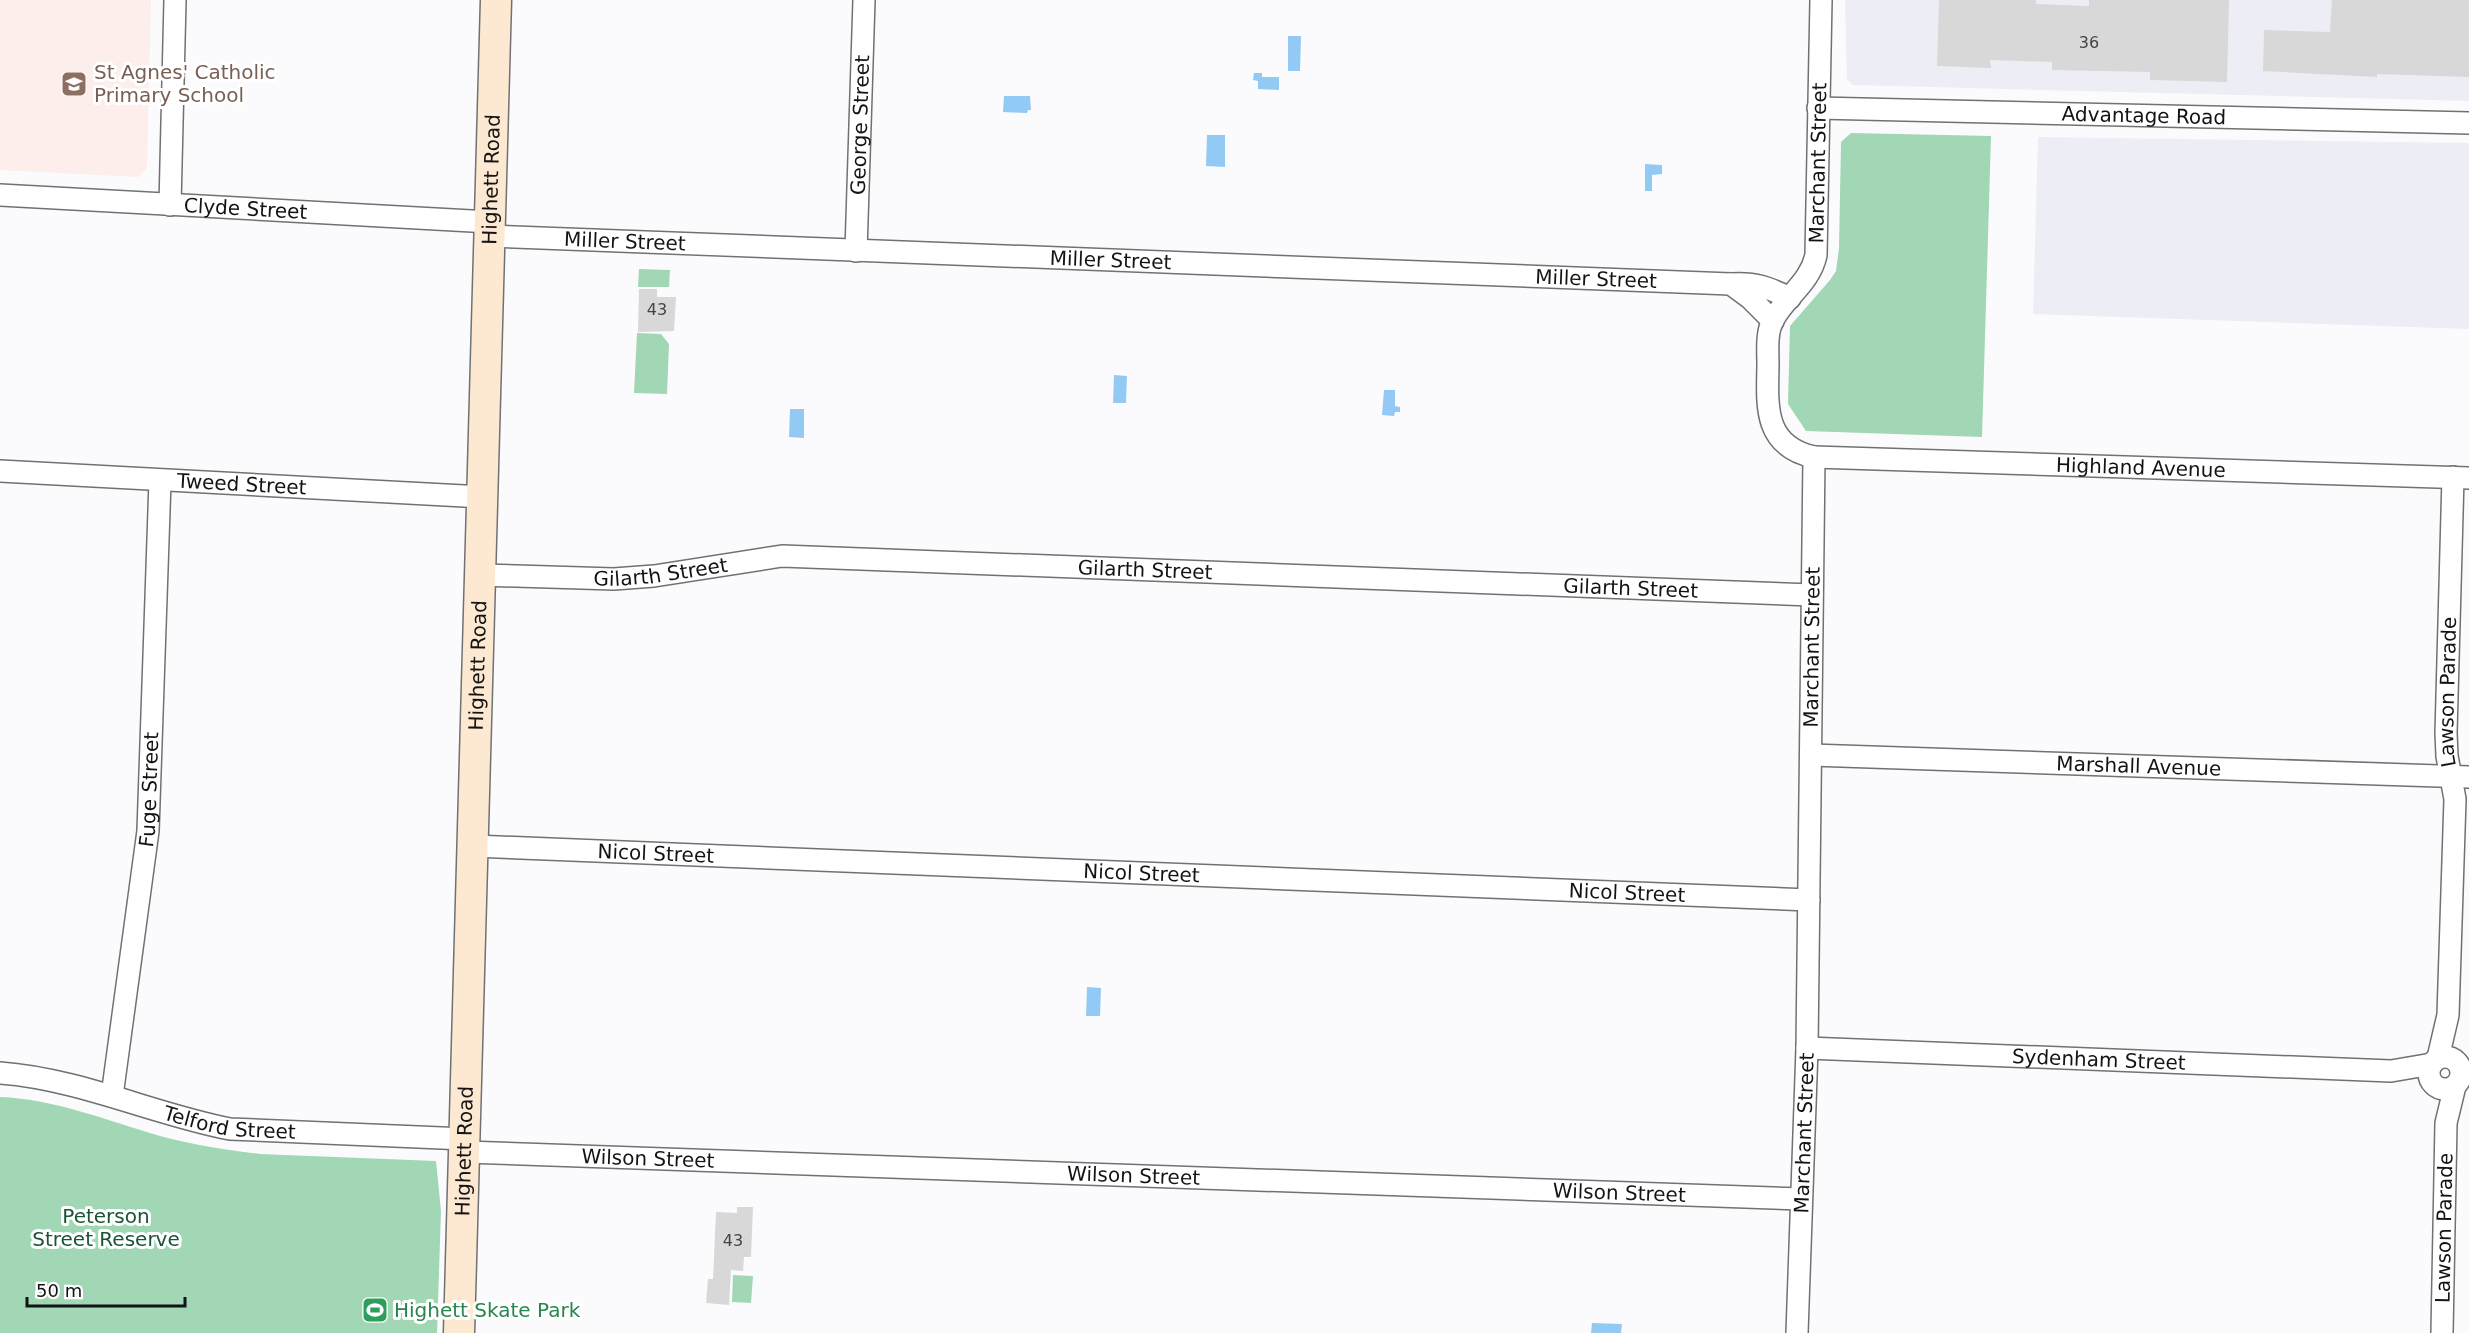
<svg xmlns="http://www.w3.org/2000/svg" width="2469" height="1333" font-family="'DejaVu Sans',sans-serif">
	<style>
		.built { fill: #ededf5 }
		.education { fill: #fdedeb }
		.green { fill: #a1d7b4 }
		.water { fill: #93c9f5 }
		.building { fill: #d8d8d9 }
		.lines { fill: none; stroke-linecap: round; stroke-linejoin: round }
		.street-casing { stroke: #707172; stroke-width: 24 }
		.secondary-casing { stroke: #707172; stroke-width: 33 }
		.street { stroke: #fff; stroke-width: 21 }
		.secondary { stroke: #fde9d1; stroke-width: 30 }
		.labels { text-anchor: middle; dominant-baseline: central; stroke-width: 6; stroke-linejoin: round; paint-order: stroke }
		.number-label { font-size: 16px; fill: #444445 }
		.education-label { font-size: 20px; fill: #785e54; stroke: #fff; text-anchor: start }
		.street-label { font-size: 20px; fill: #131314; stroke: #fff }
		.park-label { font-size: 20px; fill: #195434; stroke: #fff }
		.leisure-label { font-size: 20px; fill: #27864d; stroke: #fff; text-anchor: start }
	</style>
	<rect width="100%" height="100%" fill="#fbfbfd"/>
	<!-- built -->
	<g class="built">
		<polygon points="1845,0 2469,0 2469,101 1852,85 1847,79"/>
		<polygon points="2038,137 2469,143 2469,329 2033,314"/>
	</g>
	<!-- education -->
	<polygon class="education" points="0,0 151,0 147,168 138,177 0,170"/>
	<!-- green -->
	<g class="green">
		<polygon points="1851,133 1991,136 1982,437 1806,431 1788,404 1790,326 1830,280 1836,271 1839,248 1841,142"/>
		<polygon points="639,269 670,270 669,287 638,287"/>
		<polygon points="637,333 661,334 669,344 667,394 634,393"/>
		<path d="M0,1097C55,1099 108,1121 160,1136C193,1145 226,1150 260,1154L436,1161L441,1211L437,1333H0Z"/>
		<polygon points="733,1275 753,1276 751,1303 732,1302"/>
	</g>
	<!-- water -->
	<g class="water">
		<polygon points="1288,36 1301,36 1300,71 1288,71"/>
		<polygon points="1254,73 1262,73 1262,77 1279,77 1279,90 1258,89 1258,81 1253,80"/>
		<polygon points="1004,96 1030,96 1031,110 1028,110 1027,113 1003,112"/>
		<polygon points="1207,135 1225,135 1225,167 1206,166"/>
		<polygon points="1645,164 1662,165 1662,174 1652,175 1652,191 1645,191"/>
		<polygon points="1114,375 1127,376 1126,403 1113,403"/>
		<polygon points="1384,390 1395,390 1395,406 1400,407 1400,412 1395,412 1394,416 1382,415"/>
		<polygon points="790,409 804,409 804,438 789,437"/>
		<polygon points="1087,987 1101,988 1100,1016 1086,1016"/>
		<polygon points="1592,1323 1622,1324 1621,1333 1591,1333"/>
	</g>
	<!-- building -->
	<g class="building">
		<polygon points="1939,0 2036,0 2036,4 2089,6 2089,0 2229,0 2227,82 2150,80 2150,72 2052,70 2052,62 1990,60 1991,68 1937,66"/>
		<polygon points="2332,0 2469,0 2469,77 2377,74 2377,77 2263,71 2264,30 2330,32"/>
		<polygon points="639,289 657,289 657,297 676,297 674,331 638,332"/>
		<polygon points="737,1207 753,1207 751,1257 744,1257 743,1271 731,1270 729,1305 706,1303 708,1279 713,1279 716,1212 737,1213"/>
	</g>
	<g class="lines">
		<!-- street casing -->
		<g class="street-casing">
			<g id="street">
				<path id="s1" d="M1818,108L2469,123"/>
				<path id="s2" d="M0,195L490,222"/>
				<polyline points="170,205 175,0"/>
				<path id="s3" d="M490,236L1731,284C1755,282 1769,288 1790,298"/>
				<path id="s4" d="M856,251L864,0"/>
				<polyline points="1731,284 1750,298 1773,321"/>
				<path id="s5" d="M1814,457L2469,478"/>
				<path id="s6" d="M0,471L483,497"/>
				<path id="s7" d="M481,575L614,579L654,576L782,556L1812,595"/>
				<path id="s8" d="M1811,755L2469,777"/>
				<path id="s9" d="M474,846L1809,900"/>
				<path id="s10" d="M1807,1048L2391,1071L2432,1064"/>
				<circle cx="2445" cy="1073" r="16"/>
				<path id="s11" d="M2438,1058L2448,1015L2455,799L2447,756L2446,733L2453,477"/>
				<path id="s12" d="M0,1073C80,1079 153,1114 230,1129L465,1139"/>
				<path id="s13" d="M112,1096L148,831L160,481"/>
				<path id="s14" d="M465,1152L1801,1199"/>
				<path id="s15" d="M1797,1333L1807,1048L1814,457C1764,446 1767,407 1768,366C1768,351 1766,333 1773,320C1786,296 1810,283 1816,255L1821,0"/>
				<path id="s16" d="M2442,1333L2446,1123L2455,1086"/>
			</g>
		</g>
		<!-- secondary casing -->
		<g class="secondary-casing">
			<g id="secondary">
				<path id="s17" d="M459,1333L496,0"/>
			</g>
		</g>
		<!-- street -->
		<use href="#street" class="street"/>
		<!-- secondary -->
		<use href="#secondary" class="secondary"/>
	</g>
	<!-- icons -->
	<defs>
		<g id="school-square" transform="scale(1.35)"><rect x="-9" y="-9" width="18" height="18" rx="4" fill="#8d6e63" stroke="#fff"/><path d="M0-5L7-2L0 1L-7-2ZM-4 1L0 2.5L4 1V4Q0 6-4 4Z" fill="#fff"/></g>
		<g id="stadium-square" transform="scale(1.35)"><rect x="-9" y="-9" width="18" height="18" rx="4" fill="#2e9e5b" stroke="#fff"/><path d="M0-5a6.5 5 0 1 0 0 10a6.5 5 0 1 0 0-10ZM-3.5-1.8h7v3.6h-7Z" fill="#fff"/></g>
	</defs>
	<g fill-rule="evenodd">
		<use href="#school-square" x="74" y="84"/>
		<use href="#stadium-square" x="375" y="1310"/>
	</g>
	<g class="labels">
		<!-- number labels -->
		<g class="number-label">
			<text x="2089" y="42">36</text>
			<text x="657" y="309">43</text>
			<text x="733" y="1240">43</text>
		</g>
		<!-- education labels -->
		<g class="education-label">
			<text x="94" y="72">St Agnes' Catholic<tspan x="94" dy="23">Primary School</tspan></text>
		</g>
		<!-- street labels -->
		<g class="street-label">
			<text stroke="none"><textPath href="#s1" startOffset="326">Advantage Road</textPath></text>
			<text stroke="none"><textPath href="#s4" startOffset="126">George Street</textPath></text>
			<text stroke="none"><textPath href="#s15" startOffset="1208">Marchant Street</textPath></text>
			<text stroke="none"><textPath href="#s17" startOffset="1154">Highett Road</textPath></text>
			<text stroke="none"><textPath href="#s2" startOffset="246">Clyde Street</textPath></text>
			<text stroke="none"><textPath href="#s3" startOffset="135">Miller Street</textPath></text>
			<text stroke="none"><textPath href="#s3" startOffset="621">Miller Street</textPath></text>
			<text stroke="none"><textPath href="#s3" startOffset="1107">Miller Street</textPath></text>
			<text stroke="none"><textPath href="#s5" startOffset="327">Highland Avenue</textPath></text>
			<text stroke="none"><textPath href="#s6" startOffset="242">Tweed Street</textPath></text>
			<text stroke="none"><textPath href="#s7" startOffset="180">Gilarth Street</textPath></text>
			<text stroke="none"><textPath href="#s7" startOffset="666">Gilarth Street</textPath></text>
			<text stroke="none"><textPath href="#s7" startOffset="1152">Gilarth Street</textPath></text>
			<text stroke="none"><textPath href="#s15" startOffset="686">Marchant Street</textPath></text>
			<text stroke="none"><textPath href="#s17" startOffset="668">Highett Road</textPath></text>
			<text stroke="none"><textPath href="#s11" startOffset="368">Lawson Parade</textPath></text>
			<text stroke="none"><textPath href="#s8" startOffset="328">Marshall Avenue</textPath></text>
			<text stroke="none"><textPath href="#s13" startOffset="309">Fuge Street</textPath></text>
			<text stroke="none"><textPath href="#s9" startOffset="182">Nicol Street</textPath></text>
			<text stroke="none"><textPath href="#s9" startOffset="668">Nicol Street</textPath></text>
			<text stroke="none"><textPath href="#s9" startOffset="1154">Nicol Street</textPath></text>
			<text stroke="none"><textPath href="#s10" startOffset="292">Sydenham Street</textPath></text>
			<text stroke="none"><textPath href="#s12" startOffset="236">Telford Street</textPath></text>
			<text stroke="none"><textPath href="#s15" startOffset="200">Marchant Street</textPath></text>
			<text stroke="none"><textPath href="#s17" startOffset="182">Highett Road</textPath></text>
			<text stroke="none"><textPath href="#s14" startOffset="183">Wilson Street</textPath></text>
			<text stroke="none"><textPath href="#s14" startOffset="669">Wilson Street</textPath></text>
			<text stroke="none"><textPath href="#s14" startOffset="1155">Wilson Street</textPath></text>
			<text stroke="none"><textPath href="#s16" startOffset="105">Lawson Parade</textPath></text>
		</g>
		<!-- park labels -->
		<g class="park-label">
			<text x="106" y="1216">Peterson<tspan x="106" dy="23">Street Reserve</tspan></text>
		</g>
		<!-- leisure labels -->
		<g class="leisure-label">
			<text x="394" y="1310">Highett Skate Park</text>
		</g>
	</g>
	<!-- scale -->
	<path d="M27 1297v9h158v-9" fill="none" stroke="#131314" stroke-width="3"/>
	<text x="36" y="1297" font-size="18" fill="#131314" stroke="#ffffff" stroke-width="4.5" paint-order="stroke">50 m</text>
</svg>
